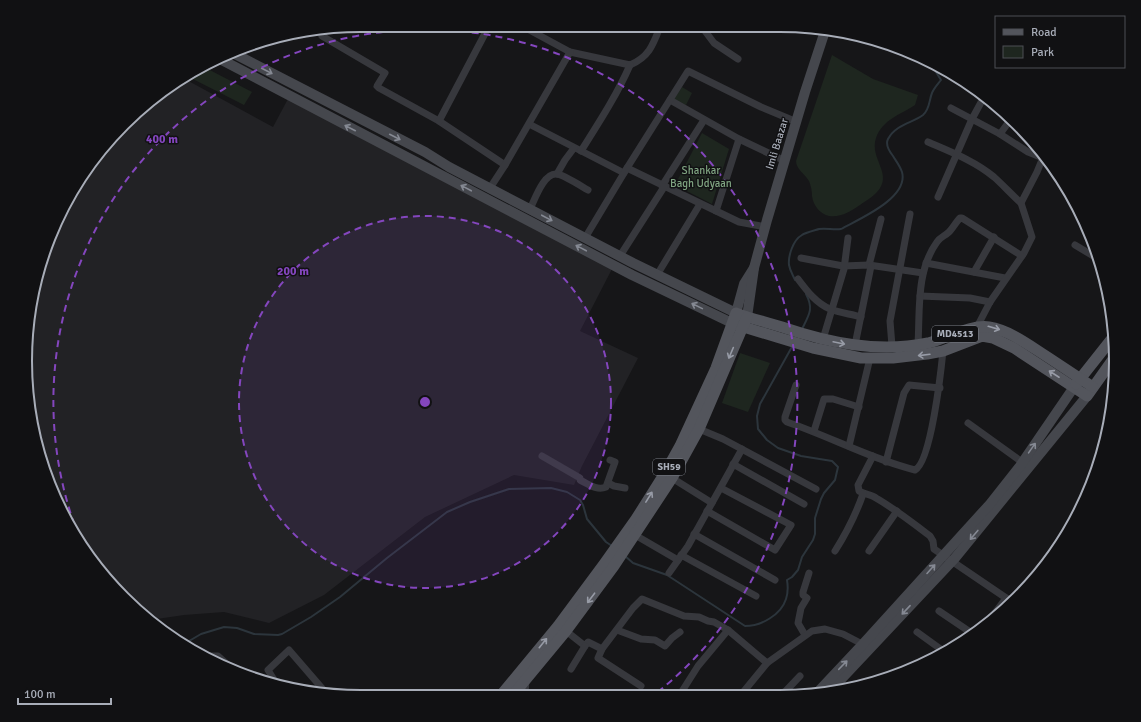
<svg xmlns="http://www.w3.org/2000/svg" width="1141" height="722" font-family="Signika,sans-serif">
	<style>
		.built { fill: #222225 }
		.green { fill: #1e261f }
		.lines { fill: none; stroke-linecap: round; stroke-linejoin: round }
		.stream { stroke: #2c353c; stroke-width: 2 }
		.minor { stroke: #37383d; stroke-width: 7 }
		.secondary { stroke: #45474d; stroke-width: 10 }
		.primary { stroke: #53555c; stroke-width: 11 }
		.oneway { stroke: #858993 }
		.oneway2 { stroke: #979ba6 }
		.ring { fill: none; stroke: #8446be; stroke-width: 2; stroke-dasharray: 7 5 }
		.labels { text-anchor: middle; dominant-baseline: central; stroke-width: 3; stroke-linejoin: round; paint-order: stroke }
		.shield { fill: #111113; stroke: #7b7e86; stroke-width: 1 }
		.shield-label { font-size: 10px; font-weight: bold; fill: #a8adb8 }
		.street-label { font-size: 11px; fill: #a8adb8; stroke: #111113 }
		.park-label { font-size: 11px; fill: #7fa381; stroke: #111113 }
		.rim { fill: none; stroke: #a8adb8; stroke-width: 2 }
		.centre { fill: #8446be; stroke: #111113; stroke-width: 2 }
		.ring-label { font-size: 12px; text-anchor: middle; font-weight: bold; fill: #8446be; stroke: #111113; stroke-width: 3; stroke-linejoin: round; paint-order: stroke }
	</style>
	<rect width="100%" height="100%" fill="#161618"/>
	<!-- built -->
	<polygon class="built" points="183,78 273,127 289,97 613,267 580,331 638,358 582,466 574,485 514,475 425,517 324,595 269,623 224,612 184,615 150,620 82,547 37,448 25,361 43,253 95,156 174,82"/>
	<!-- green -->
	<g class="green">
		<path d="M832,55L873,79L918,95L915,105C900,115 883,119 876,138C869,159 894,174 877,192C873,197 865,201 860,205C851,211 840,218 829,216C820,214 813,205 812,196C812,191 811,186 809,181C805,174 796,169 796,161Z"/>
		<polygon points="204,67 252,92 244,105 187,76"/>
		<polygon points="682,87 692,93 686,105 673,99"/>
		<polygon points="702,133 729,149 712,204 675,185"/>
		<polygon points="740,353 770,363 748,412 722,403"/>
	</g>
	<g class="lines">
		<!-- stream -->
		<g class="stream">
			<path d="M795,280C793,275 790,271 789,265C788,256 793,240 802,235C804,233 816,230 819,229C826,228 834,230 841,229C859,219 909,198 902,172C900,166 896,161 893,156C889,151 885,145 888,139C896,124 913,123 923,115C930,109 929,100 932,93C934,88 938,84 941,80L936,72L938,68"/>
			<path d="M802,329C809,315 814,309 806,294"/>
			<path d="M625,556L633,563L667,575L745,626C761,626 781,615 786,599C788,593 788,586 787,580L792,577L798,570L802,557L813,540L815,534V518L821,499L824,493L835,480L838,467L832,461L801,456L778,448L767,440L758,429L757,416L760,404L793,345"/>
			<polyline points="184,644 201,634 224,627 237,628 254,634 278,635 282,634 311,617 340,597 387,558 447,512 470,502 509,489 551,488 567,492 580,500 583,505 587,519 606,542 612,546"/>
		</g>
		<!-- minor -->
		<g class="minor">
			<path d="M522,26L570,52L630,65C649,57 653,45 660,27"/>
			<polyline points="702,27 714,43 738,59"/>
			<polyline points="325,31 322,36 385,73 377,86 379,88 439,121 505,165"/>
			<polyline points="670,100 739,139 785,161"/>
			<polyline points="951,108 1000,134"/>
			<polyline points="1011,119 1000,134 1028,152 1043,158"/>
			<polyline points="439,121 489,26"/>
			<polyline points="529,124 624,173"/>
			<path d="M928,142C951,152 975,161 994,177C1003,185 1012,195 1021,203"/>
			<path d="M581,151C598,124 617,95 630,65"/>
			<polyline points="627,168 739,222 766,227"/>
			<polyline points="557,174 565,160 574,148"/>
			<polyline points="662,186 704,120"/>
			<polyline points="490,188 505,165 570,52"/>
			<polyline points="938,197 972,119 985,95"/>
			<path d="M530,209C535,199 544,172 557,174C564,175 581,186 588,190"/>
			<polyline points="716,211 739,139"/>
			<polyline points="585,238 627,168 688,71 761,107 797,122"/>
			<polyline points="1075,245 1100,260"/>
			<polyline points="620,256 664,187"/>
			<polyline points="801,258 843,266 869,265 923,273"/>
			<polyline points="926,263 1005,278"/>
			<polyline points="869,265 881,219"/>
			<polyline points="974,272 994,237"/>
			<polyline points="657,275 700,204"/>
			<path d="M798,279C807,291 816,303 830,309C840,313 851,314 861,317"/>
			<polyline points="920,296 970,298 990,302"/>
			<polyline points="977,327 990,302 1024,253 1032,237 1021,203 1037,172 1044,155"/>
			<polyline points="823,339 844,269 848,238"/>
			<path d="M918,344C920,310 916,271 937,242C940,237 945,236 949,232C953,228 956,222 960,218H962L1022,256"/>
			<polyline points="855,345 871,266"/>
			<polyline points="892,346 890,321 910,214"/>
			<path d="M796,385L785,417V420L787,422C831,437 871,459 915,470C931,462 941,371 943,351"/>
			<polyline points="968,423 1022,462"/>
			<polyline points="699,429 723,439 816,489"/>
			<polyline points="814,431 824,399 833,399 859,407"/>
			<polyline points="849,446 870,358"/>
			<path d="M542,456L580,478V480C588,484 597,491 606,487L615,462L610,460"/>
			<path d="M873,456L858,485L859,491C865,495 871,494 876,498C895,509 913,523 930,536L933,541L934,549L1012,602"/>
			<polyline points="886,462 904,393 909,385 940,388"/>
			<polyline points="733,464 804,504"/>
			<polyline points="672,478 712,503"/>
			<polyline points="608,483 614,486 625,488"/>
			<polyline points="707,511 775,550 791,525 721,488"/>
			<polyline points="694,534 775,580"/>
			<polyline points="635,535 678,560"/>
			<path d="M835,551C847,532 856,514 863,494"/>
			<polyline points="869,551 897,511"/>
			<polyline points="681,555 756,596"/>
			<polyline points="669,573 688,546 742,449"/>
			<polyline points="939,611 973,634"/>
			<polyline points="986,625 1006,598"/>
			<polyline points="617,630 641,639 655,640 665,646 672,638 680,632"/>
			<polyline points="566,631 585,646 588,642 602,649"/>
			<polyline points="917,632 946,653"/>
			<polyline points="805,635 798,623 801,608 807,598 803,595 803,592 809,573"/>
			<polyline points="207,656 218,656 236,672"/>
			<polyline points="571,669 585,646"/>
			<polyline points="276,683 268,670 289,650 327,694"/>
			<polyline points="641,686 598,658 602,649 633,608 642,599 684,616 699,617 708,621 714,622 728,630 767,663"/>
			<polyline points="525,695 526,679"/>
			<polyline points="679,696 698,666 728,630"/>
			<polyline points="740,696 767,663 812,631 825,629 843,634 866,646"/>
			<polyline points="781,696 800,676"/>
		</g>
		<!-- secondary -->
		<g class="secondary">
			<polyline points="233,53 425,152 449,167 633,263 736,313 744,284 754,268"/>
			<polyline points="220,59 632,275 732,323"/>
			<polyline points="747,317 754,268 767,220 805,92 826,28"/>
			<polyline points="830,691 955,558 1087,396"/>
			<polyline points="816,694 863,644 990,504 1020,466 1074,387"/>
		</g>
		<!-- primary -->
		<g class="primary">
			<polyline points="737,325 813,348 861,358 893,358 927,354 943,351 982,336 993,338 1014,348 1087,396 1114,358"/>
			<polyline points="1076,384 1114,336"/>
			<path d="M501,695L558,626L604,564L636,519L665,473L680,446L716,368L736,313C751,319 767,322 782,327C829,343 878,353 928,343C945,339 972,324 989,327C1008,330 1026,343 1043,354C1060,365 1076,376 1093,387"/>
			<polyline points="513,695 566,631 614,566 672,478 699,429 747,317"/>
		</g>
	</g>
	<!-- one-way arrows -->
	<defs><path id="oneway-shaft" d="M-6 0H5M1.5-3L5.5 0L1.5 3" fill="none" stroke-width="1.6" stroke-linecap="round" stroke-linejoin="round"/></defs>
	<g class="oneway">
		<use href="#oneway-shaft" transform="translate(267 71) rotate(27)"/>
		<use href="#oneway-shaft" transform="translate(350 128) rotate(-153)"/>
		<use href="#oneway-shaft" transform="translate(395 137) rotate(27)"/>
		<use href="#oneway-shaft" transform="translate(466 188) rotate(-152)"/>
		<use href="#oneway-shaft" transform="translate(547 218) rotate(28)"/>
		<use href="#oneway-shaft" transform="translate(581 248) rotate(-152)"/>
		<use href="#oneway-shaft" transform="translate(697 306) rotate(-154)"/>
		<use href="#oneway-shaft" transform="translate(1032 448) rotate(-55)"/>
		<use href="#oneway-shaft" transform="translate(974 535) rotate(130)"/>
		<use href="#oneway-shaft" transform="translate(931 569) rotate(-48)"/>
		<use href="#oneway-shaft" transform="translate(906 610) rotate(133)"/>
		<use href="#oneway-shaft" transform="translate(843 665) rotate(-46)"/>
	</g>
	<g class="oneway2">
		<use href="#oneway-shaft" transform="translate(994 328) rotate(16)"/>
		<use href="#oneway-shaft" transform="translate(839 343) rotate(12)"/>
		<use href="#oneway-shaft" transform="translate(731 353) rotate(113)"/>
		<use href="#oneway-shaft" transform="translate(924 355) rotate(173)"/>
		<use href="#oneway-shaft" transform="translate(1054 374) rotate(-147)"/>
		<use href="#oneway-shaft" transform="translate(649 497) rotate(-58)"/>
		<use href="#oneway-shaft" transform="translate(591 598) rotate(127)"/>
		<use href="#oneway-shaft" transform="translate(543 643) rotate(-51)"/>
	</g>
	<!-- distance rings -->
	<circle cx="425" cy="402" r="186" fill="#8446be" fill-opacity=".12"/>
	<g class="ring">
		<circle cx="425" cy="402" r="186"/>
		<path d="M83 547A372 372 0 1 1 654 695"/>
	</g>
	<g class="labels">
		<!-- shield labels -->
		<g class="shield">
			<rect x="932" y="326" width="46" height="16" rx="3"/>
			<rect x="653" y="459" width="32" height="16" rx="3"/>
		</g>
		<g class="shield-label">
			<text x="955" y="334">MD4513</text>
			<text x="669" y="467">SH59</text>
		</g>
		<!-- street labels -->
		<g class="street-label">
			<text transform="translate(777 144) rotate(-73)">Imli Baazar</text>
		</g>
		<!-- park labels -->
		<g class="park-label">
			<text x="701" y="170">Shankar<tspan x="701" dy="13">Bagh Udyaan</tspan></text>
		</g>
	</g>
	<!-- crop -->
	<path d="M0 0H1141V722H0ZM361 32H780A329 329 0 0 1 1109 361V361A329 329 0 0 1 780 690H361A329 329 0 0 1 32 361V361A329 329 0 0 1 361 32Z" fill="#111113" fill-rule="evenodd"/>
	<path class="rim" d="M361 32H780A329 329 0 0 1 1109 361V361A329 329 0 0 1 780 690H361A329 329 0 0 1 32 361V361A329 329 0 0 1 361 32Z"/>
	<circle cx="425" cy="402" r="6" class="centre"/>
	<g class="ring-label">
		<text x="162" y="143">400 m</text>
		<text x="293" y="275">200 m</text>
	</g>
	<!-- legend -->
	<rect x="995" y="16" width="130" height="52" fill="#111113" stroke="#4d4f55"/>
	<rect x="1003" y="29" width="20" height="6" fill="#53555c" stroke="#4d4f55"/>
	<text x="1031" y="36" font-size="12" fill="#a8adb8">Road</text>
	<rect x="1003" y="46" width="20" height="12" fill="#1e261f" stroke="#4d4f55"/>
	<text x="1031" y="56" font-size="12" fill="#a8adb8">Park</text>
	<!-- scale -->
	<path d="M18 698v6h93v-6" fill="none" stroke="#a8adb8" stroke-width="2"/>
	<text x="24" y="698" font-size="12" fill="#a8adb8" stroke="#111113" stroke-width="3" paint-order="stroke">100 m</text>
</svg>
